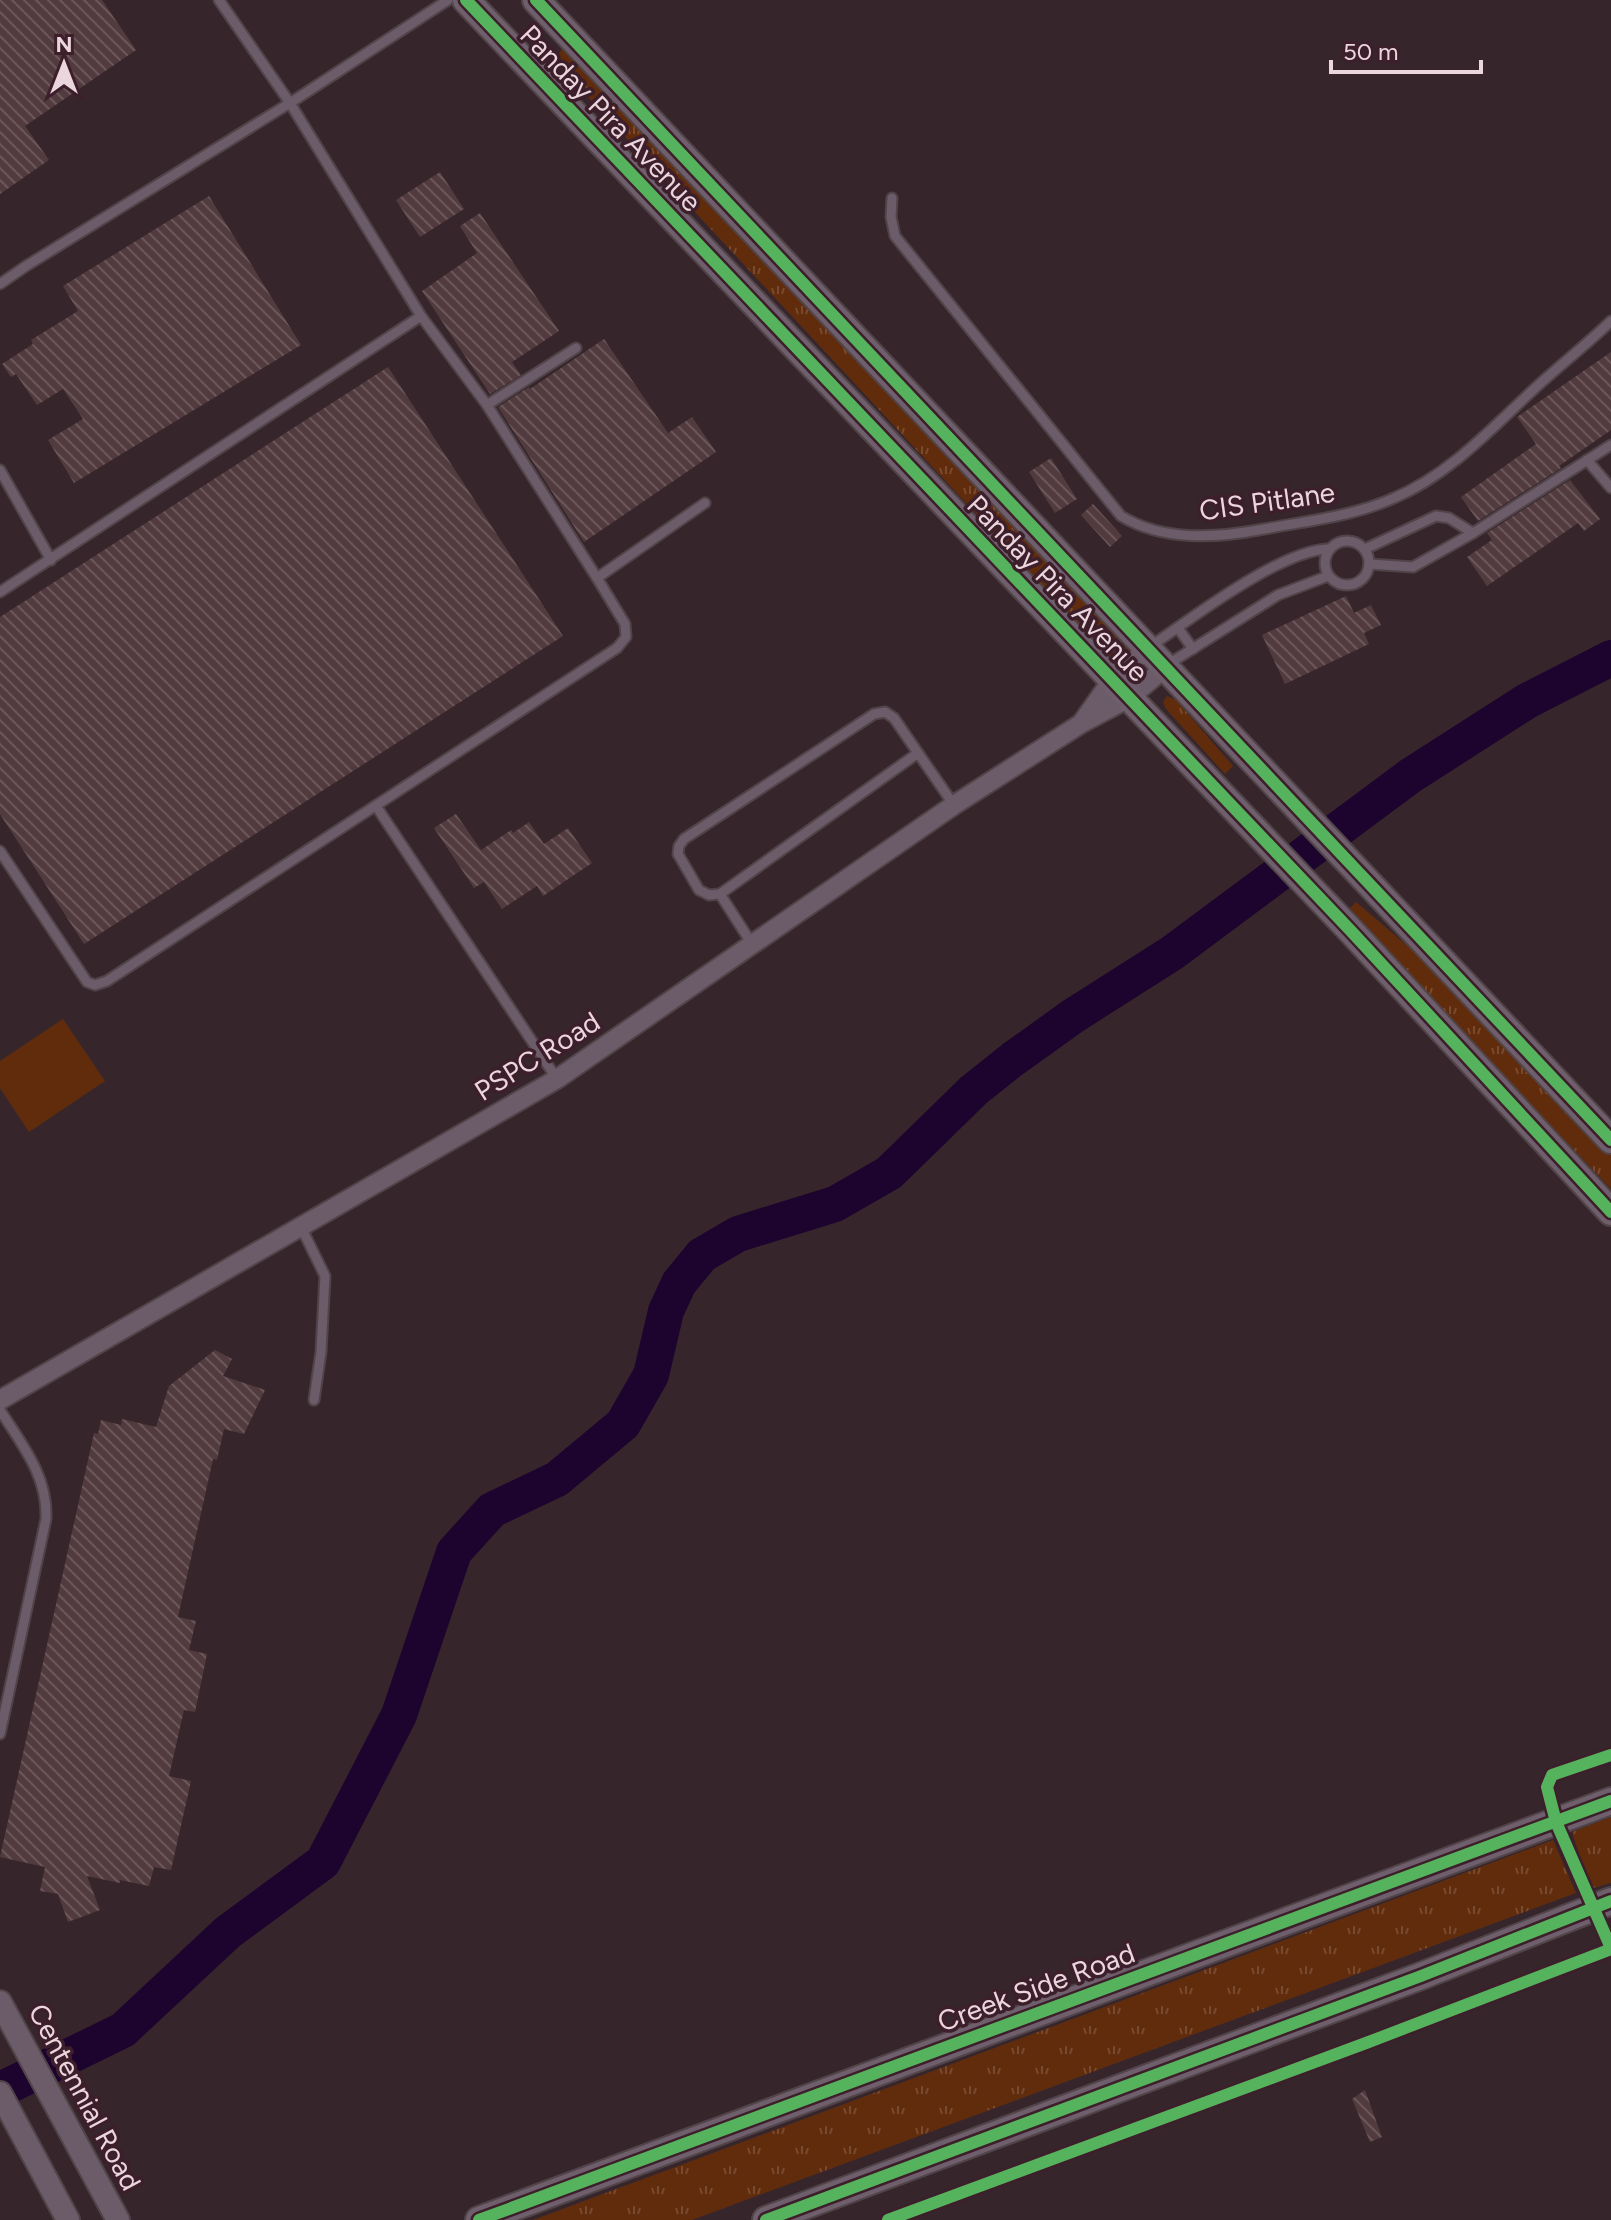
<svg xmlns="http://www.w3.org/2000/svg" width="1611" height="2220" font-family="Figtree,sans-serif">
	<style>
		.grass { fill: url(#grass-tufts) }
		.pitch { fill: #612c0c }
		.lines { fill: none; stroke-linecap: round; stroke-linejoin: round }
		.river { stroke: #1c042f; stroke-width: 36 }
		.building { fill: url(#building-back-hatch) }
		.service-casing { stroke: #514449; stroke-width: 13 }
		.minor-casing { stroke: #514449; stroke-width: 22 }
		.tertiary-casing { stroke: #514449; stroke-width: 26 }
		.secondary-casing { stroke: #514449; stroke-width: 30 }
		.service { stroke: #6c5c69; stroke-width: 9 }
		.minor { stroke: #6c5c69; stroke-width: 18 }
		.tertiary { stroke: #6c5c69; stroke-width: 22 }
		.secondary { stroke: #6f5e6c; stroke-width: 26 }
		.cycleway-casing { stroke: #3d1f2b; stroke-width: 17 }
		.cycleway { stroke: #56b35d; stroke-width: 12 }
		.labels { text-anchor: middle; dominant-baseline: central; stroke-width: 7; stroke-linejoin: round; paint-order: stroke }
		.street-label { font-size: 28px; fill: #ebd6dd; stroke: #3d1f2b }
	</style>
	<defs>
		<pattern id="grass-tufts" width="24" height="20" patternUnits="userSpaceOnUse" patternTransform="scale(2)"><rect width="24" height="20" fill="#612c0c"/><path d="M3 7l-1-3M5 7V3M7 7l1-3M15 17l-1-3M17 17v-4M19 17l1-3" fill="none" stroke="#784a2f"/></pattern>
		<pattern id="building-back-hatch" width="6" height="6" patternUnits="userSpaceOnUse" patternTransform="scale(2)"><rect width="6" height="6" fill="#523b3f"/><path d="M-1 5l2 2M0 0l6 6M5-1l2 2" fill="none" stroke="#6b575a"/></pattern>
	</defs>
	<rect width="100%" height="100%" fill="#36262c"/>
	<!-- grass -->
	<g class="grass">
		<polygon points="568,47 1130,642 1133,655 1119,664 1113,661 559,66 557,58 561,50"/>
		<polygon points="1167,696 1176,700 1233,766 1225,774 1166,709 1163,702"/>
		<polygon points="1356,902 1437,971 1611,1155 1611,1189 1422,990 1350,908"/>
		<polygon points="1611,1817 1611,1883 1590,1889 1572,1832"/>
		<polygon points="1553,1840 1576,1893 692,2220 533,2220"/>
	</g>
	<!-- pitch -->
	<polygon class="pitch" points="63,1019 105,1081 29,1132 0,1088 0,1061"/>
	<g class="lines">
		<!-- river -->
		<polyline class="river" points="0,2090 123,2030 228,1932 323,1862 399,1715 454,1552 492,1510 557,1479 623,1424 651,1375 666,1311 679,1283 702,1255 738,1234 835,1204 889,1173 974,1090 1013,1059 1073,1016 1172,953 1410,776 1527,701 1611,658"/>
	</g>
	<!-- building -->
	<g class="building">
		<polygon points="0,0 102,0 136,50 25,126 49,160 0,194"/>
		<polygon points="440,172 464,209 420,237 396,200"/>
		<polygon points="209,196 301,345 74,483 48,440 83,419 63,389 37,405 16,374 11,377 2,364 33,344 31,340 78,311 63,286"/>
		<polygon points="480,213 559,331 512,362 521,375 490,394 422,291 477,253 460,226"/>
		<polygon points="604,339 668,433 692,417 716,452 584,542 498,407 529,387 530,389"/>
		<polygon points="1611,352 1611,430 1559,466 1561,468 1478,521 1461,497 1536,444 1517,417"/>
		<polygon points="388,367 563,636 84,944 0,814 0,617"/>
		<polygon points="1051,458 1077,499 1055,513 1029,472"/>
		<polygon points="1570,480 1600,519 1584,531 1578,523 1487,586 1467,557 1492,540 1487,533"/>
		<polygon points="1093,504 1122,536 1110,547 1081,515"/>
		<polygon points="1346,596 1354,613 1371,605 1381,625 1364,633 1369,644 1285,684 1262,635"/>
		<polygon points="456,814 481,850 511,830 513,833 529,822 544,844 568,828 592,863 543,896 537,886 502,909 484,882 474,888 434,828"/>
		<polygon points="215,1350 232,1359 223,1376 265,1390 244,1434 224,1429 217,1460 213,1459 178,1617 196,1621 189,1650 207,1654 195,1712 184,1710 169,1776 191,1781 171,1870 154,1867 149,1886 120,1880 120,1883 87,1876 100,1910 68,1922 58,1894 40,1891 45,1867 0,1857 94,1433 98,1434 101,1420 121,1425 122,1419 156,1427 169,1386"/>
		<polygon points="1365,2090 1382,2137 1370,2142 1352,2099"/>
	</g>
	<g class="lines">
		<!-- service casing -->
		<g class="service-casing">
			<g id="service">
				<path d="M892,198L891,217L895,236L1121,516C1164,542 1217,538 1264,529C1307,521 1354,516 1394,498C1449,475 1491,429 1533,390C1559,366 1586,345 1611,321"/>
				<polyline points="0,284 26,266 290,103 448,0"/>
				<polyline points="487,405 576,348"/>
				<polyline points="1587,460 1611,488"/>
				<polyline points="0,470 51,560"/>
				<circle cx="1347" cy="563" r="22"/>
				<polyline points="1365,549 1436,516 1449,518 1473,533"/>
				<polyline points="1369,564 1413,567 1473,533 1611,445"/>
				<polyline points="597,578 705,503"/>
				<polyline points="0,592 421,316"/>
				<polyline points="1178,628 1193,649"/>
				<path d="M1151,646C1192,618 1279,551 1328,549"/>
				<polyline points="1167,665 1278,595 1328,576"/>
				<polyline points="376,806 557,1079"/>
				<polyline points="0,851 87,982 95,985 107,981 617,648 626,637 625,624 597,578 487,405 421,316 290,103 219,0"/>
				<polyline points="720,894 709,895 699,890 678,854 679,846 684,839 874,714 885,712 894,718 918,753"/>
				<polyline points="752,944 720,894 918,753 954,805"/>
				<polyline points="301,1227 325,1276 321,1352 314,1400"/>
				<path d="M0,1410C22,1445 48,1476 46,1519L0,1734"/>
			</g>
		</g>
		<!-- minor casing -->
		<g class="minor-casing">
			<g id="minor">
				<polyline points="1083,721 1112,680 1149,647"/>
				<polyline points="0,1400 557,1079 954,805 1082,723 1129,698 1167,666"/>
			</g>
		</g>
		<!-- tertiary casing -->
		<g class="tertiary-casing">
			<g id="tertiary">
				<polyline points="0,2002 118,2220"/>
				<polyline points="0,2093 68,2220"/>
			</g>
		</g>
		<!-- secondary casing -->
		<g class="secondary-casing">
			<g id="secondary">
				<polyline points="466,0 1351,931 1611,1212"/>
				<polyline points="536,0 1611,1140"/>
				<polyline points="479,2220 1611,1801"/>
				<polyline points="766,2220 1421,1976 1611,1901"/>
			</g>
		</g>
		<!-- service -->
		<use href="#service" class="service"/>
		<!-- minor -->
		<use href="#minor" class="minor"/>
		<!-- tertiary -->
		<use href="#tertiary" class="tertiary"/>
		<!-- secondary -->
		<use href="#secondary" class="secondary"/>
		<!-- cycleway casing -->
		<g class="cycleway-casing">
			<g id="cycleway">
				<polyline points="466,0 1351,931 1611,1212"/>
				<polyline points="536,0 1611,1140"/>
				<polyline points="1611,1755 1552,1775 1547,1787 1556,1822 1611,1948"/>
				<polyline points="479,2220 1611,1801"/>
				<polyline points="766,2220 1421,1976 1611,1901"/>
				<polyline points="888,2220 1366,2043 1611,1949"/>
			</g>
		</g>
		<!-- cycleway -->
		<use href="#cycleway" class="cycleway"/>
	</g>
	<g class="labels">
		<!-- street labels -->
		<g class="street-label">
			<text transform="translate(611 118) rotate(46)">Panday Pira Avenue</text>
			<text transform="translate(1267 501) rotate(-8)">CIS Pitlane</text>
			<text transform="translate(1058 588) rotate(46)">Panday Pira Avenue</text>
			<text transform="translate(537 1056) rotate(-32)">PSPC Road</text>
			<text transform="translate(1036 1987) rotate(-20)">Creek Side Road</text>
			<text transform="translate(85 2097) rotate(62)">Centennial Road</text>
		</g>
	</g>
	<!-- north arrow -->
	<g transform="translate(64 64)" stroke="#3d1f2b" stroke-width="6" paint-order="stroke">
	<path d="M0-6L14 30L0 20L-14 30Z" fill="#ebd6dd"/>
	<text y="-12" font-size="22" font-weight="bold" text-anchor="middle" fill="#ebd6dd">N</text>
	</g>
	<!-- scale -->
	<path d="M1331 60v12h150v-12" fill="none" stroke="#ebd6dd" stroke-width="4"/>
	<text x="1343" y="60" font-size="24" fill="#ebd6dd" stroke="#3d1f2b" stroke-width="6" paint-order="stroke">50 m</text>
</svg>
